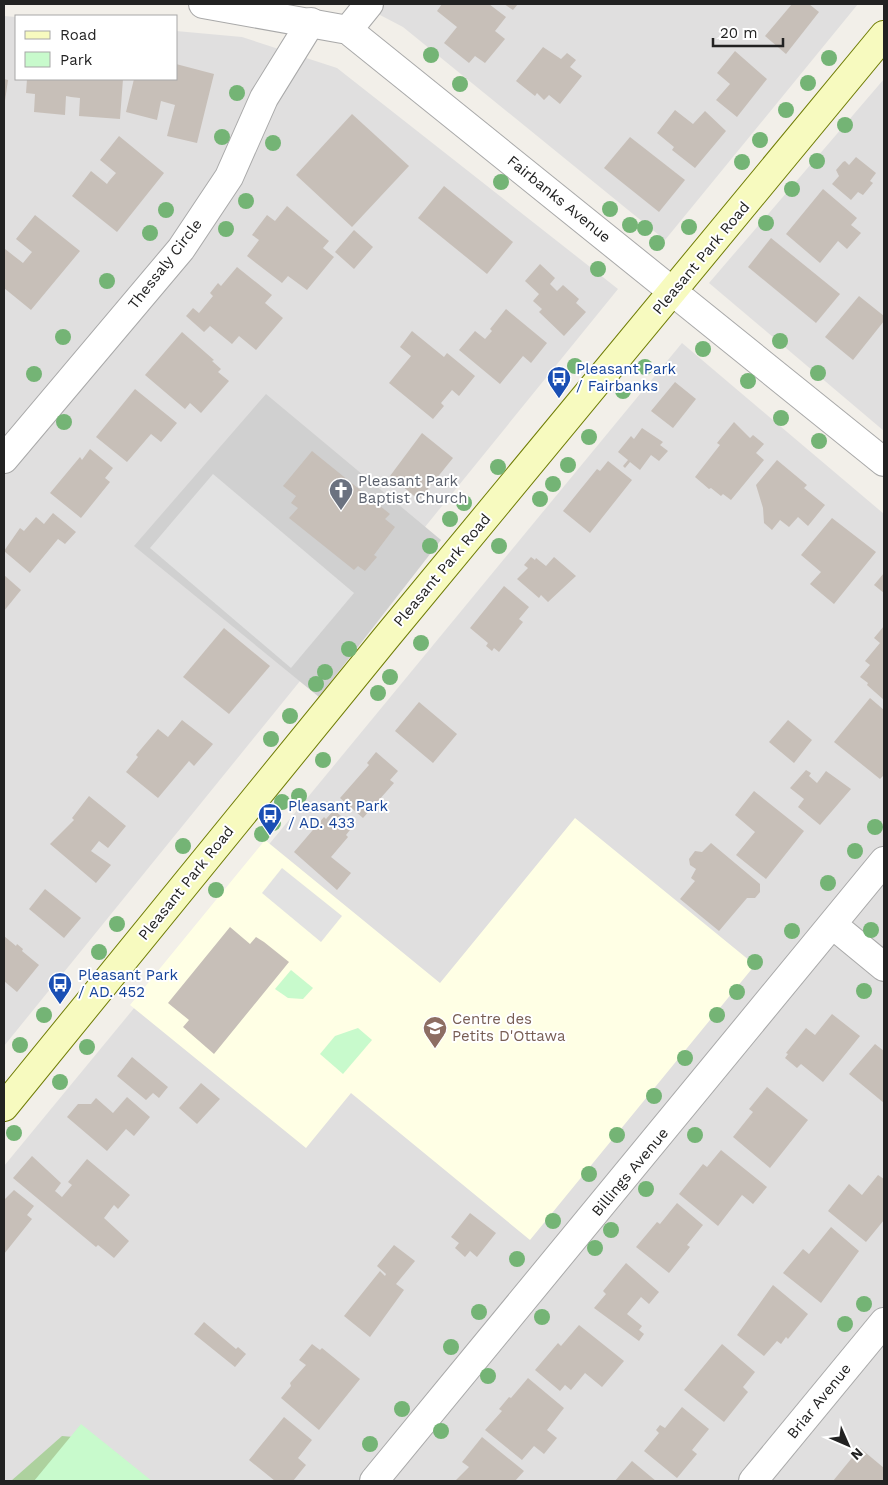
<svg xmlns="http://www.w3.org/2000/svg" width="888" height="1485" font-family="'Work Sans',sans-serif">
	<style>
		.residential { fill: #e0dfdf }
		.education { fill: #ffffe5 }
		.religious { fill: #d0d0d0 }
		.forest { fill: #add19e }
		.park { fill: #c8facc }
		.parking { fill: #e2e2e2 }
		.building { fill: #c7bfb8 }
		.lines { fill: none; stroke-linecap: round; stroke-linejoin: round }
		.street-casing { stroke: #a9a9a9; stroke-width: 30 }
		.secondary-casing { stroke: #707d05; stroke-width: 30 }
		.street { stroke: #fff; stroke-width: 28 }
		.secondary { stroke: #f7fabf; stroke-width: 28 }
		.tree { fill: #74b475 }
		.labels { text-anchor: middle; dominant-baseline: central; stroke-width: 4; stroke-linejoin: round; paint-order: stroke }
		.street-label { font-size: 15px; fill: #222; stroke: #fff }
		.transit-label { font-size: 15px; fill: #164399; stroke: #fff; text-anchor: start }
		.worship-label { font-size: 15px; fill: #5b616d; stroke: #fff; text-anchor: start }
		.education-label { font-size: 15px; fill: #785e54; stroke: #fff; text-anchor: start }
	</style>
	<rect width="100%" height="100%" fill="#f2efe9"/>
	<!-- residential -->
	<g class="residential">
		<polygon points="359,4 858,4 665,240 403,27"/>
		<polygon points="4,16 16,17 16,79 176,79 176,31 242,37 337,68 618,289 4,1046"/>
		<polygon points="884,79 884,431 709,283"/>
		<polygon points="682,343 884,514 884,1481 4,1481 4,1166"/>
	</g>
	<!-- education -->
	<polygon class="education" points="575,818 755,965 530,1240 351,1093 306,1148 130,1005 265,840 440,983"/>
	<!-- religious -->
	<polygon class="religious" points="266,394 441,540 319,697 134,546"/>
	<!-- forest -->
	<polygon class="forest" points="62,1436 85,1438 62,1481 11,1481"/>
	<!-- park -->
	<g class="park">
		<polygon points="291,970 313,988 303,999 288,998 275,989"/>
		<polygon points="358,1028 372,1040 343,1074 320,1054 335,1036"/>
		<polygon points="81,1424 152,1481 34,1481"/>
	</g>
	<!-- parking -->
	<g class="parking">
		<polygon points="213,474 354,593 291,668 150,548"/>
		<polygon points="282,868 342,916 321,942 262,893"/>
	</g>
	<!-- building -->
	<g class="building">
		<polygon points="442,4 489,4 506,17 495,31 505,39 485,63 475,56 469,63 444,43 457,27 437,11"/>
		<polygon points="504,4 518,4 513,10"/>
		<polygon points="792,4 809,4 819,12 786,54 765,36"/>
		<polygon points="543,47 561,59 567,53 576,60 570,67 582,76 560,104 549,95 544,100 537,93 535,96 516,81"/>
		<polygon points="735,51 767,79 737,117 716,100 730,84 717,73"/>
		<polygon points="176,64 214,74 197,143 167,136 175,105 161,101 157,120 126,112 134,79 176,79"/>
		<polygon points="4,79 8,80 5,101 4,101"/>
		<polygon points="27,79 123,79 120,119 79,116 80,98 71,97 66,96 65,115 34,112 35,94 26,93"/>
		<polygon points="675,110 693,124 705,111 726,131 695,168 672,150 674,147 657,133"/>
		<polygon points="352,114 409,166 352,227 296,175"/>
		<polygon points="119,136 164,173 117,232 72,196 91,171 107,184 109,181 116,173 100,160"/>
		<polygon points="630,137 685,180 659,212 604,168"/>
		<polygon points="856,157 876,173 870,181 873,183 863,195 858,192 851,200 832,184 839,176 836,170 843,162 845,161 849,165"/>
		<polygon points="444,186 513,242 487,274 418,218"/>
		<polygon points="823,189 857,218 851,225 861,233 847,249 838,241 820,263 786,234"/>
		<polygon points="287,206 329,241 323,248 334,257 307,290 288,276 282,283 247,256 259,240 252,235 267,215 275,221"/>
		<polygon points="35,215 80,251 31,310 4,288 4,250 5,249 23,263 32,252 16,239"/>
		<polygon points="354,230 373,247 354,269 335,252"/>
		<polygon points="771,238 840,294 816,323 748,267"/>
		<polygon points="540,264 555,278 550,284 557,291 563,285 579,299 576,303 586,312 564,336 539,312 542,309 533,301 539,294 525,281"/>
		<polygon points="237,267 272,295 265,303 283,318 256,350 239,336 232,344 210,326 204,332 186,316 193,308 199,313 213,296 210,293 218,283 221,286"/>
		<polygon points="859,296 884,316 884,321 853,360 825,337"/>
		<polygon points="506,309 547,343 531,363 523,356 500,384 459,350 475,331 485,339 492,331 490,329"/>
		<polygon points="412,331 444,357 447,353 475,376 459,396 452,390 441,403 444,406 433,419 389,383 411,356 400,347"/>
		<polygon points="182,332 214,360 212,361 221,369 218,372 229,381 201,413 190,403 185,409 145,375"/>
		<polygon points="675,382 696,399 673,428 651,411"/>
		<polygon points="135,389 177,423 161,442 151,434 127,462 96,437"/>
		<polygon points="734,422 750,438 753,435 764,444 756,453 764,460 731,500 723,494 721,496 711,488 709,489 695,477 720,445 717,443"/>
		<polygon points="642,428 663,442 660,445 668,451 659,461 651,455 640,470 630,462 625,468 623,466 628,460 618,452 631,436 634,439"/>
		<polygon points="422,433 453,458 419,500 390,476"/>
		<polygon points="90,449 113,468 105,478 110,482 81,518 50,493 80,457 82,460"/>
		<polygon points="312,451 390,514 385,519 395,527 374,555 377,557 365,571 358,566 354,570 289,518 298,508 291,503 296,496 283,486"/>
		<polygon points="777,460 807,485 804,488 825,505 808,526 798,517 789,527 780,520 772,530 764,523 763,508 756,485"/>
		<polygon points="608,461 632,480 590,533 563,511 597,469 600,471"/>
		<polygon points="53,513 76,532 65,544 58,539 30,573 4,551 20,528 24,531 36,517 44,524"/>
		<polygon points="832,518 876,552 834,604 810,584 821,572 801,555"/>
		<polygon points="531,557 535,560 536,558 546,566 554,557 576,576 548,602 541,595 539,598 517,579 528,568 524,565"/>
		<polygon points="884,573 884,593 874,585"/>
		<polygon points="4,575 21,590 4,611"/>
		<polygon points="504,586 529,607 519,619 523,622 499,652 494,648 492,651 486,646 488,643 470,628"/>
		<polygon points="884,626 884,700 867,685 868,683 860,677 870,665 865,661 880,643 874,638"/>
		<polygon points="224,628 270,666 229,714 183,677"/>
		<polygon points="870,698 884,710 884,775 880,779 834,742"/>
		<polygon points="419,702 457,734 433,763 395,731"/>
		<polygon points="182,720 213,744 194,766 189,761 158,798 126,772 138,757 136,755 158,729 168,737"/>
		<polygon points="788,720 812,740 794,763 769,742"/>
		<polygon points="376,752 398,771 390,780 394,783 363,818 340,798 369,765 367,763"/>
		<polygon points="806,770 811,773 809,776 817,783 826,771 851,789 820,825 798,807 804,799 790,788"/>
		<polygon points="754,791 804,831 766,879 736,855 755,832 735,815"/>
		<polygon points="89,796 126,826 108,848 99,841 91,851 111,865 96,883 50,844 74,820 72,818"/>
		<polygon points="334,810 353,826 346,835 348,837 331,857 351,873 337,890 294,852 324,817 326,819"/>
		<polygon points="711,843 760,884 760,892 755,898 747,898 719,931 680,899 695,881 691,878 696,869 690,865 689,859 695,851 702,852"/>
		<polygon points="45,889 81,918 64,938 29,909"/>
		<polygon points="230,927 250,944 256,937 264,942 289,962 214,1054 183,1027 189,1020 168,1003"/>
		<polygon points="4,936 16,946 17,944 23,949 22,951 39,965 17,992 4,981"/>
		<polygon points="832,1014 860,1036 823,1082 801,1064 797,1068 785,1058 788,1054 786,1053 806,1028 815,1035"/>
		<polygon points="875,1044 884,1051 884,1103 849,1074"/>
		<polygon points="132,1057 168,1087 159,1098 153,1093 146,1100 117,1076"/>
		<polygon points="201,1083 220,1099 197,1124 179,1108"/>
		<polygon points="767,1087 808,1120 770,1168 733,1137 753,1112 749,1109"/>
		<polygon points="127,1097 150,1117 134,1136 126,1129 107,1151 67,1117 78,1104 91,1104 96,1098 113,1113"/>
		<polygon points="721,1150 767,1187 753,1204 742,1195 718,1226 679,1194 703,1164 707,1167"/>
		<polygon points="32,1156 61,1183 55,1191 62,1197 72,1185 68,1182 87,1159 130,1195 118,1209 114,1205 104,1218 129,1241 114,1258 98,1245 96,1247 13,1178"/>
		<polygon points="878,1175 884,1179 884,1220 866,1242 828,1211 849,1184 862,1195"/>
		<polygon points="14,1190 34,1206 27,1215 32,1219 4,1254 4,1200"/>
		<polygon points="677,1203 703,1225 687,1245 690,1247 669,1273 636,1247 657,1222 660,1224"/>
		<polygon points="470,1213 496,1233 477,1257 470,1251 465,1257 455,1248 459,1243 451,1237"/>
		<polygon points="831,1227 859,1251 821,1303 783,1273 803,1249 809,1254"/>
		<polygon points="394,1245 415,1261 396,1284 404,1290 370,1337 344,1316 380,1271 385,1276 386,1274 377,1266"/>
		<polygon points="626,1263 659,1292 649,1304 641,1297 627,1314 642,1326 639,1330 644,1334 639,1341 594,1308 606,1294 603,1291"/>
		<polygon points="773,1285 808,1314 788,1339 786,1337 781,1344 777,1341 764,1356 737,1335"/>
		<polygon points="204,1322 236,1349 238,1347 246,1354 235,1367 194,1334"/>
		<polygon points="579,1325 624,1361 602,1387 585,1373 571,1390 565,1385 560,1391 535,1370 558,1343 561,1346"/>
		<polygon points="312,1344 320,1350 322,1348 360,1379 319,1430 281,1398 291,1386 290,1383 306,1365 299,1360"/>
		<polygon points="722,1344 755,1372 743,1387 748,1392 724,1422 684,1390"/>
		<polygon points="528,1378 564,1408 547,1430 557,1438 544,1454 534,1446 522,1460 485,1430 502,1411 499,1409 509,1397 511,1398"/>
		<polygon points="682,1407 709,1429 692,1450 697,1454 677,1478 644,1451 659,1433 656,1430 660,1425 665,1428"/>
		<polygon points="284,1417 312,1440 298,1458 306,1465 293,1481 275,1481 249,1460"/>
		<polygon points="482,1437 524,1471 515,1481 455,1481 469,1467 462,1462"/>
		<polygon points="860,1448 884,1468 884,1481 833,1481"/>
		<polygon points="632,1461 656,1481 615,1481"/>
	</g>
	<g class="lines">
		<!-- street casing -->
		<g class="street-casing">
			<g id="street">
				<polyline points="203,4 348,30 884,462"/>
				<polyline points="348,30 369,4"/>
				<polyline points="4,459 181,249 229,177 264,98 311,22"/>
				<polyline points="833,925 884,967"/>
				<polyline points="374,1481 884,861"/>
				<polyline points="753,1481 884,1322"/>
			</g>
		</g>
		<!-- secondary casing -->
		<g class="secondary-casing">
			<polyline id="secondary" points="4,1107 385,639 884,35"/>
		</g>
		<!-- street -->
		<use href="#street" class="street"/>
		<!-- secondary -->
		<use href="#secondary" class="secondary"/>
	</g>
	<!-- trees -->
	<g class="tree">
		<circle cx="431" cy="55" r="8"/>
		<circle cx="829" cy="58" r="8"/>
		<circle cx="808" cy="83" r="8"/>
		<circle cx="460" cy="84" r="8"/>
		<circle cx="237" cy="93" r="8"/>
		<circle cx="786" cy="110" r="8"/>
		<circle cx="845" cy="125" r="8"/>
		<circle cx="222" cy="137" r="8"/>
		<circle cx="760" cy="140" r="8"/>
		<circle cx="273" cy="143" r="8"/>
		<circle cx="817" cy="161" r="8"/>
		<circle cx="742" cy="162" r="8"/>
		<circle cx="501" cy="182" r="8"/>
		<circle cx="792" cy="189" r="8"/>
		<circle cx="246" cy="201" r="8"/>
		<circle cx="610" cy="209" r="8"/>
		<circle cx="166" cy="210" r="8"/>
		<circle cx="766" cy="223" r="8"/>
		<circle cx="630" cy="225" r="8"/>
		<circle cx="689" cy="227" r="8"/>
		<circle cx="645" cy="228" r="8"/>
		<circle cx="226" cy="229" r="8"/>
		<circle cx="150" cy="233" r="8"/>
		<circle cx="657" cy="243" r="8"/>
		<circle cx="598" cy="269" r="8"/>
		<circle cx="107" cy="281" r="8"/>
		<circle cx="63" cy="337" r="8"/>
		<circle cx="780" cy="341" r="8"/>
		<circle cx="703" cy="349" r="8"/>
		<circle cx="575" cy="366" r="8"/>
		<circle cx="645" cy="367" r="8"/>
		<circle cx="818" cy="373" r="8"/>
		<circle cx="34" cy="374" r="8"/>
		<circle cx="748" cy="381" r="8"/>
		<circle cx="623" cy="391" r="8"/>
		<circle cx="781" cy="418" r="8"/>
		<circle cx="64" cy="422" r="8"/>
		<circle cx="589" cy="437" r="8"/>
		<circle cx="819" cy="441" r="8"/>
		<circle cx="568" cy="465" r="8"/>
		<circle cx="498" cy="467" r="8"/>
		<circle cx="553" cy="484" r="8"/>
		<circle cx="540" cy="499" r="8"/>
		<circle cx="464" cy="503" r="8"/>
		<circle cx="450" cy="519" r="8"/>
		<circle cx="430" cy="546" r="8"/>
		<circle cx="499" cy="546" r="8"/>
		<circle cx="421" cy="643" r="8"/>
		<circle cx="349" cy="649" r="8"/>
		<circle cx="325" cy="672" r="8"/>
		<circle cx="390" cy="677" r="8"/>
		<circle cx="316" cy="684" r="8"/>
		<circle cx="378" cy="693" r="8"/>
		<circle cx="290" cy="716" r="8"/>
		<circle cx="271" cy="739" r="8"/>
		<circle cx="323" cy="760" r="8"/>
		<circle cx="299" cy="796" r="8"/>
		<circle cx="282" cy="802" r="8"/>
		<circle cx="273" cy="823" r="8"/>
		<circle cx="875" cy="827" r="8"/>
		<circle cx="262" cy="834" r="8"/>
		<circle cx="183" cy="846" r="8"/>
		<circle cx="855" cy="851" r="8"/>
		<circle cx="828" cy="883" r="8"/>
		<circle cx="216" cy="890" r="8"/>
		<circle cx="117" cy="924" r="8"/>
		<circle cx="871" cy="930" r="8"/>
		<circle cx="792" cy="931" r="8"/>
		<circle cx="99" cy="952" r="8"/>
		<circle cx="755" cy="962" r="8"/>
		<circle cx="864" cy="991" r="8"/>
		<circle cx="737" cy="992" r="8"/>
		<circle cx="44" cy="1015" r="8"/>
		<circle cx="717" cy="1015" r="8"/>
		<circle cx="20" cy="1045" r="8"/>
		<circle cx="87" cy="1047" r="8"/>
		<circle cx="685" cy="1058" r="8"/>
		<circle cx="60" cy="1082" r="8"/>
		<circle cx="654" cy="1096" r="8"/>
		<circle cx="14" cy="1133" r="8"/>
		<circle cx="617" cy="1135" r="8"/>
		<circle cx="695" cy="1135" r="8"/>
		<circle cx="589" cy="1174" r="8"/>
		<circle cx="646" cy="1189" r="8"/>
		<circle cx="553" cy="1221" r="8"/>
		<circle cx="611" cy="1230" r="8"/>
		<circle cx="595" cy="1248" r="8"/>
		<circle cx="517" cy="1259" r="8"/>
		<circle cx="864" cy="1304" r="8"/>
		<circle cx="479" cy="1312" r="8"/>
		<circle cx="542" cy="1317" r="8"/>
		<circle cx="845" cy="1324" r="8"/>
		<circle cx="451" cy="1347" r="8"/>
		<circle cx="488" cy="1376" r="8"/>
		<circle cx="402" cy="1409" r="8"/>
		<circle cx="441" cy="1431" r="8"/>
		<circle cx="370" cy="1444" r="8"/>
	</g>
	<!-- icons -->
	<defs>
		<g id="bus-pin" transform="scale(1.25)"><path d="M0 17L-7.5 6A9.5 9.5 0 1 1 7.5 6Z" fill="#1a4fb4" stroke="#fff"/><path d="M-5-6H5V4H4V6H2V4H-2V6H-4V4H-5ZM-3.5-4V0h7V-4ZM-3.5 1.2v1.5H-2V1.2ZM2 1.2v1.5H3.5V1.2Z" fill="#fff"/></g>
		<g id="church-pin" transform="scale(1.25)"><path d="M0 17L-7.5 6A9.5 9.5 0 1 1 7.5 6Z" fill="#6b7280" stroke="#fff"/><path d="M-1.2-6h2.4v3.5h3.3v2.4h-3.3V6h-2.4V-.1h-3.3v-2.4h3.3Z" fill="#fff"/></g>
		<g id="school-pin" transform="scale(1.25)"><path d="M0 17L-7.5 6A9.5 9.5 0 1 1 7.5 6Z" fill="#8d6e63" stroke="#fff"/><path d="M0-5L7-2L0 1L-7-2ZM-4 1L0 2.5L4 1V4Q0 6-4 4Z" fill="#fff"/></g>
	</defs>
	<g fill-rule="evenodd">
		<use href="#bus-pin" x="559" y="378"/>
		<use href="#church-pin" x="341" y="490"/>
		<use href="#bus-pin" x="270" y="815"/>
		<use href="#bus-pin" x="60" y="984"/>
		<use href="#school-pin" x="435" y="1028"/>
	</g>
	<g class="labels">
		<!-- street labels -->
		<g class="street-label">
			<text transform="translate(559 199) rotate(39)">Fairbanks Avenue</text>
			<text transform="translate(701 258) rotate(-50)">Pleasant Park Road</text>
			<text transform="translate(165 264) rotate(-52)">Thessaly Circle</text>
			<text transform="translate(442 570) rotate(-50)">Pleasant Park Road</text>
			<text transform="translate(186 883) rotate(-51)">Pleasant Park Road</text>
			<text transform="translate(630 1172) rotate(-50)">Billings Avenue</text>
			<text transform="translate(819 1401) rotate(-51)">Briar Avenue</text>
		</g>
		<!-- transit labels -->
		<g class="transit-label">
			<text x="576" y="369">Pleasant Park<tspan x="576" dy="17">/ Fairbanks</tspan></text>
			<text x="288" y="806">Pleasant Park<tspan x="288" dy="17">/ AD. 433</tspan></text>
			<text x="78" y="975">Pleasant Park<tspan x="78" dy="17">/ AD. 452</tspan></text>
		</g>
		<!-- worship labels -->
		<g class="worship-label">
			<text x="358" y="481">Pleasant Park<tspan x="358" dy="17">Baptist Church</tspan></text>
		</g>
		<!-- education labels -->
		<g class="education-label">
			<text x="452" y="1019">Centre des<tspan x="452" dy="17">Petits D'Ottawa</tspan></text>
		</g>
	</g>
	<!-- border -->
	<rect width="888" height="1485" fill="none" stroke="#222222" stroke-width="10"/>
	<!-- legend -->
	<rect x="15" y="15" width="162" height="65" fill="#ffffff" stroke="#a7a7a7"/>
	<rect x="25" y="31" width="25" height="8" fill="#f7fabf" stroke="#a7a7a7"/>
	<text x="60" y="40" font-size="15" fill="#222222">Road</text>
	<rect x="25" y="52" width="25" height="15" fill="#c8facc" stroke="#a7a7a7"/>
	<text x="60" y="65" font-size="15" fill="#222222">Park</text>
	<!-- north arrow -->
	<g transform="translate(848 1445) rotate(135)" stroke="#ffffff" stroke-width="4" paint-order="stroke">
	<path d="M0-4L9 19L0 12L-9 19Z" fill="#222222"/>
	<text y="-8" font-size="14" font-weight="bold" text-anchor="middle" fill="#222222">N</text>
	</g>
	<!-- scale -->
	<path d="M713 38v8h70v-8" fill="none" stroke="#222222" stroke-width="2.5"/>
	<text x="720" y="38" font-size="15" fill="#222222" stroke="#ffffff" stroke-width="4" paint-order="stroke">20 m</text>
</svg>
